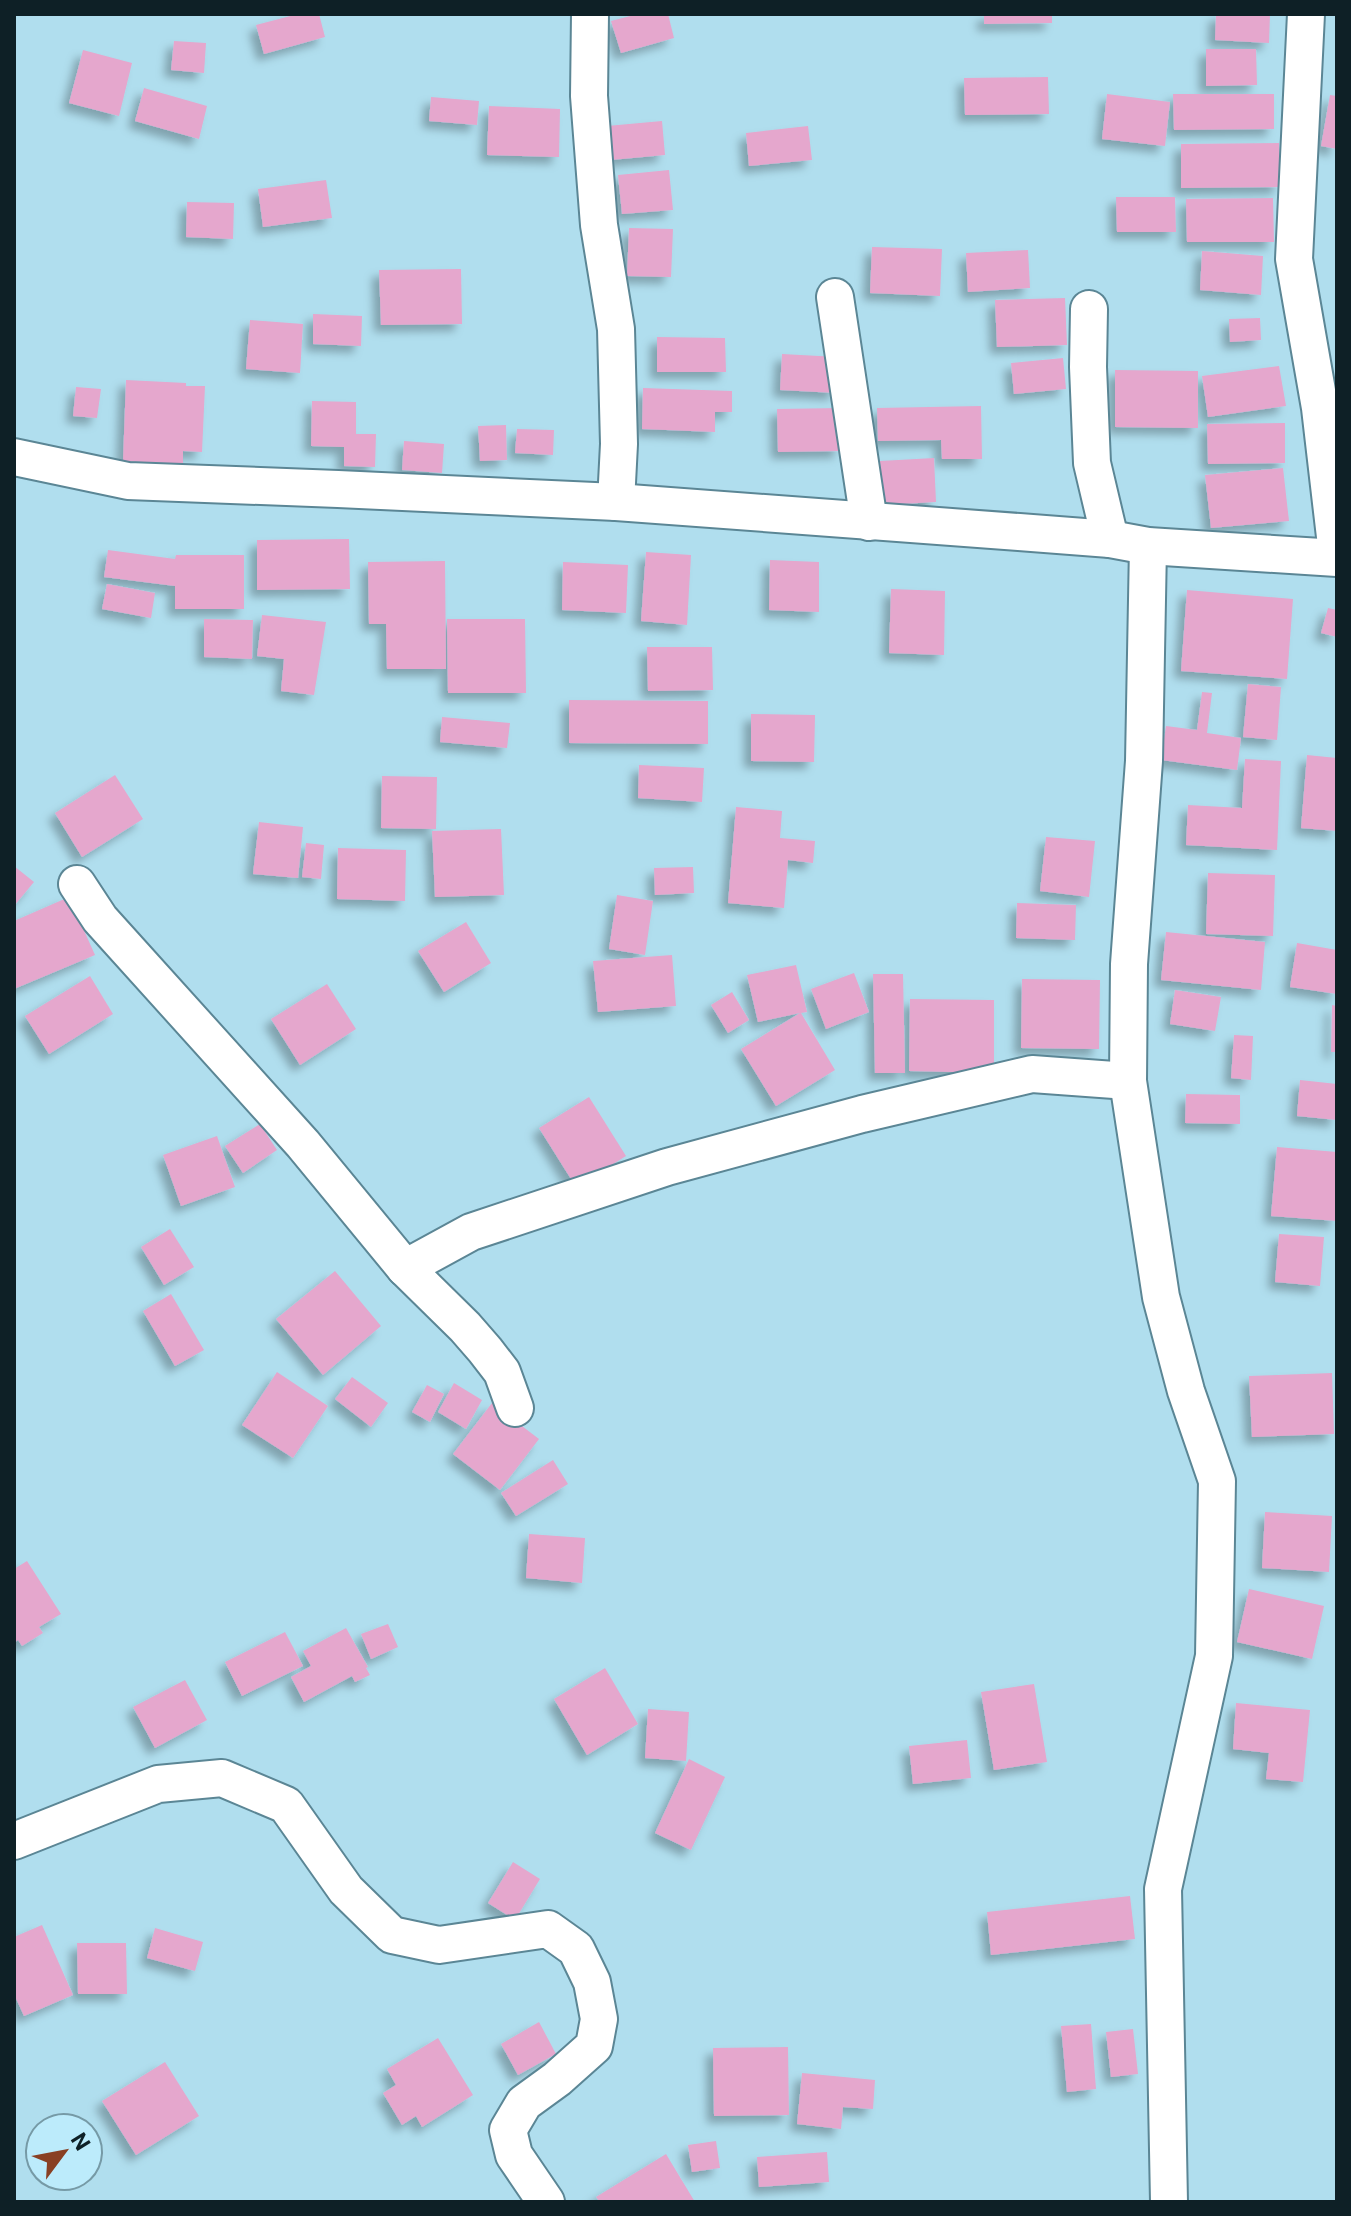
<svg xmlns="http://www.w3.org/2000/svg" width="1351" height="2216" font-family="Roboto,sans-serif">
	<style>
		.building { fill: #e5a7cd; filter: url(#shadow) }
		.lines { fill: none; stroke-linecap: round; stroke-linejoin: round }
		.minor-casing { stroke: #5b8695; stroke-width: 40 }
		.minor { stroke: #fff; stroke-width: 36 }
	</style>
	<defs>
		<filter id="shadow"><feDropShadow dx="-7" dy="7" stdDeviation="4" flood-color="#0004"/></filter>
	</defs>
	<rect width="100%" height="100%" fill="#b0deee"/>
	<!-- building -->
	<g class="building">
		<polygon points="298,14 319,14 325,37 264,54 256,25"/>
		<polygon points="638,14 668,14 674,38 621,53 611,21"/>
		<polygon points="984,14 1052,14 1052,23 984,24"/>
		<polygon points="1216,14 1270,14 1269,43 1215,40"/>
		<polygon points="174,41 206,43 204,73 171,70"/>
		<polygon points="1206,49 1256,49 1257,85 1206,86"/>
		<polygon points="83,50 132,63 119,116 69,103"/>
		<polygon points="1048,77 1049,114 965,115 964,78"/>
		<polygon points="144,88 207,106 199,139 135,121"/>
		<polygon points="1107,94 1170,102 1165,146 1102,139"/>
		<polygon points="1173,94 1274,94 1274,129 1174,130"/>
		<polygon points="1330,95 1337,96 1337,149 1321,146"/>
		<polygon points="431,97 479,101 477,125 429,121"/>
		<polygon points="489,106 560,109 559,157 487,155"/>
		<polygon points="662,121 665,155 611,160 607,126"/>
		<polygon points="808,126 812,160 749,166 746,133"/>
		<polygon points="1279,143 1280,187 1181,188 1181,144"/>
		<polygon points="669,170 673,210 622,214 618,175"/>
		<polygon points="326,180 332,218 263,227 258,189"/>
		<polygon points="1116,197 1175,197 1176,232 1117,232"/>
		<polygon points="1273,198 1274,242 1187,242 1186,199"/>
		<polygon points="187,202 234,203 233,239 186,237"/>
		<polygon points="629,228 673,229 671,277 627,276"/>
		<polygon points="872,247 942,249 940,296 870,293"/>
		<polygon points="1028,250 1030,288 968,292 966,253"/>
		<polygon points="1202,251 1263,256 1261,295 1200,290"/>
		<polygon points="461,269 462,324 381,325 379,270"/>
		<polygon points="1065,298 1067,345 997,347 995,300"/>
		<polygon points="313,314 362,316 361,346 313,344"/>
		<polygon points="1260,318 1261,340 1230,342 1229,319"/>
		<polygon points="250,320 303,324 300,373 246,369"/>
		<polygon points="657,337 725,338 726,372 657,372"/>
		<polygon points="782,354 838,357 836,393 780,390"/>
		<polygon points="1063,358 1066,389 1014,394 1011,363"/>
		<polygon points="1279,366 1286,406 1208,417 1202,376"/>
		<polygon points="1115,370 1198,371 1198,428 1115,427"/>
		<polygon points="126,380 186,383 186,386 205,386 202,452 183,451 183,464 123,461"/>
		<polygon points="76,387 101,389 97,418 73,416"/>
		<polygon points="643,388 732,391 732,412 715,412 715,432 642,429"/>
		<polygon points="312,401 356,402 356,434 376,434 375,467 344,466 344,447 311,446"/>
		<polygon points="981,406 982,459 942,459 941,440 878,441 877,408"/>
		<polygon points="840,408 841,451 778,452 777,409"/>
		<polygon points="1285,423 1285,463 1208,464 1207,424"/>
		<polygon points="506,425 507,460 480,461 478,426"/>
		<polygon points="517,429 554,430 553,455 515,453"/>
		<polygon points="404,441 444,444 442,473 402,470"/>
		<polygon points="934,458 936,502 883,505 880,461"/>
		<polygon points="1283,468 1289,521 1211,528 1205,475"/>
		<polygon points="349,539 350,589 257,590 257,540"/>
		<polygon points="108,550 175,559 176,555 244,555 244,609 175,609 175,586 104,577"/>
		<polygon points="646,552 691,555 687,625 641,621"/>
		<polygon points="770,560 819,562 819,612 769,610"/>
		<polygon points="445,561 446,669 387,669 386,624 369,624 368,562"/>
		<polygon points="563,562 628,565 626,613 562,610"/>
		<polygon points="107,584 155,593 151,618 102,609"/>
		<polygon points="891,589 945,591 944,655 889,653"/>
		<polygon points="1187,590 1293,599 1287,679 1181,671"/>
		<polygon points="1328,608 1337,610 1337,637 1321,633"/>
		<polygon points="262,615 326,622 314,695 281,691 284,659 257,656"/>
		<polygon points="204,619 253,620 252,659 204,657"/>
		<polygon points="447,619 525,619 526,693 448,693"/>
		<polygon points="647,647 712,647 713,690 648,691"/>
		<polygon points="1248,684 1281,687 1277,740 1243,737"/>
		<polygon points="1202,692 1212,693 1207,733 1241,738 1237,770 1161,760 1166,726 1197,730"/>
		<polygon points="569,700 708,701 708,744 569,743"/>
		<polygon points="751,714 815,715 814,762 751,761"/>
		<polygon points="442,717 510,723 507,748 440,742"/>
		<polygon points="1307,755 1337,758 1337,831 1301,828"/>
		<polygon points="1245,759 1281,761 1277,850 1186,845 1188,805 1242,808"/>
		<polygon points="639,765 704,768 702,802 638,798"/>
		<polygon points="115,775 143,819 82,857 55,813"/>
		<polygon points="382,776 437,777 436,829 381,828"/>
		<polygon points="736,807 782,811 780,838 815,841 813,863 788,860 784,908 728,903"/>
		<polygon points="259,822 303,827 298,878 253,874"/>
		<polygon points="501,829 504,895 435,897 432,831"/>
		<polygon points="1046,837 1095,841 1089,897 1040,891"/>
		<polygon points="306,843 324,845 321,879 302,877"/>
		<polygon points="338,848 406,850 405,901 337,899"/>
		<polygon points="14,866 34,882 14,906"/>
		<polygon points="693,867 694,893 655,895 654,868"/>
		<polygon points="1208,873 1275,875 1273,936 1206,934"/>
		<polygon points="617,895 653,901 645,955 609,949"/>
		<polygon points="69,897 95,955 14,989 14,921"/>
		<polygon points="1017,903 1076,905 1075,940 1016,938"/>
		<polygon points="466,922 491,963 444,992 418,951"/>
		<polygon points="1166,932 1265,942 1261,990 1161,980"/>
		<polygon points="1297,943 1337,950 1337,994 1290,987"/>
		<polygon points="672,955 676,1006 598,1012 593,961"/>
		<polygon points="796,965 807,1012 801,1013 835,1070 776,1106 741,1049 800,1013 758,1022 747,975"/>
		<polygon points="854,973 869,1012 826,1029 811,989"/>
		<polygon points="873,974 903,974 905,1073 875,1073"/>
		<polygon points="90,976 113,1014 49,1054 25,1016"/>
		<polygon points="1022,979 1100,980 1099,1049 1021,1048"/>
		<polygon points="327,984 356,1029 300,1065 271,1019"/>
		<polygon points="1175,990 1221,997 1215,1031 1170,1024"/>
		<polygon points="732,992 749,1020 728,1033 711,1005"/>
		<polygon points="910,999 994,1000 994,1073 909,1071"/>
		<polygon points="1332,1005 1337,1006 1337,1052 1331,1052"/>
		<polygon points="1234,1035 1253,1036 1251,1080 1231,1078"/>
		<polygon points="1300,1080 1337,1084 1337,1120 1297,1116"/>
		<polygon points="1186,1094 1240,1095 1240,1124 1185,1123"/>
		<polygon points="589,1097 626,1156 576,1187 539,1128"/>
		<polygon points="260,1124 277,1150 243,1173 225,1146"/>
		<polygon points="217,1136 235,1187 181,1206 163,1155"/>
		<polygon points="1277,1147 1337,1152 1337,1221 1271,1216"/>
		<polygon points="170,1229 194,1267 164,1285 141,1247"/>
		<polygon points="1279,1234 1324,1237 1320,1286 1275,1282"/>
		<polygon points="335,1271 381,1326 323,1375 276,1319"/>
		<polygon points="171,1294 204,1350 175,1366 143,1311"/>
		<polygon points="277,1372 328,1406 293,1458 242,1425"/>
		<polygon points="1332,1373 1334,1434 1252,1437 1249,1376"/>
		<polygon points="352,1377 388,1403 371,1427 335,1399"/>
		<polygon points="454,1383 482,1400 466,1429 438,1412"/>
		<polygon points="427,1385 444,1394 430,1422 412,1412"/>
		<polygon points="492,1403 539,1439 500,1490 453,1454"/>
		<polygon points="553,1460 568,1484 516,1516 501,1493"/>
		<polygon points="1265,1512 1332,1516 1329,1572 1262,1568"/>
		<polygon points="529,1534 585,1538 582,1583 526,1578"/>
		<polygon points="27,1561 61,1614 39,1627 43,1633 22,1646 18,1640 14,1643 14,1569"/>
		<polygon points="1249,1589 1324,1606 1312,1659 1237,1642"/>
		<polygon points="388,1624 398,1647 371,1659 361,1634"/>
		<polygon points="346,1628 368,1667 366,1668 370,1675 355,1682 352,1676 304,1702 291,1677 311,1666 303,1651"/>
		<polygon points="285,1632 303,1666 242,1696 225,1662"/>
		<polygon points="605,1668 638,1724 587,1755 554,1699"/>
		<polygon points="185,1680 207,1720 155,1748 133,1707"/>
		<polygon points="1034,1684 1047,1762 994,1770 981,1692"/>
		<polygon points="1236,1703 1310,1710 1303,1782 1266,1779 1269,1753 1233,1749"/>
		<polygon points="648,1709 689,1712 686,1761 645,1758"/>
		<polygon points="967,1740 971,1778 913,1784 909,1746"/>
		<polygon points="689,1759 725,1777 691,1850 655,1833"/>
		<polygon points="513,1862 540,1879 515,1920 488,1903"/>
		<polygon points="1130,1896 1135,1939 991,1955 987,1912"/>
		<polygon points="42,1925 73,1995 24,2016 14,1994 14,1937"/>
		<polygon points="155,1928 203,1942 195,1971 147,1958"/>
		<polygon points="77,1943 126,1943 127,1994 78,1994"/>
		<polygon points="539,2022 556,2054 518,2075 501,2044"/>
		<polygon points="1091,2024 1096,2089 1067,2092 1061,2026"/>
		<polygon points="1133,2029 1138,2074 1111,2077 1106,2032"/>
		<polygon points="438,2038 473,2095 422,2127 416,2116 402,2125 383,2093 396,2085 387,2069"/>
		<polygon points="788,2047 789,2115 714,2116 713,2048"/>
		<polygon points="165,2062 199,2116 136,2155 102,2101"/>
		<polygon points="802,2073 875,2080 873,2109 843,2107 841,2129 797,2124"/>
		<polygon points="716,2141 720,2168 692,2172 688,2145"/>
		<polygon points="827,2152 829,2182 759,2187 757,2157"/>
		<polygon points="666,2154 695,2202 666,2202 665,2200 662,2202 600,2202 596,2197"/>
	</g>
	<g class="lines">
		<!-- minor casing -->
		<g class="minor-casing">
			<g id="minor">
				<polyline points="590,14 589,96 599,225 616,329 619,444 616,502"/>
				<polyline points="1306,14 1294,259 1320,408 1337,554"/>
				<polyline points="835,297 869,522"/>
				<polyline points="1089,309 1088,367 1092,463 1110,539"/>
				<polyline points="14,457 128,481 338,489 616,502 1019,532 1110,539 1148,546 1337,558"/>
				<polyline points="1148,546 1144,761 1129,964 1128,1081 1161,1297 1186,1391 1217,1481 1214,1656 1163,1889 1169,2202"/>
				<polyline points="77,884 100,919 303,1144 405,1268"/>
				<polyline points="515,1408 502,1372 485,1350 465,1327 405,1268 471,1232 667,1167 862,1114 1032,1074 1128,1081"/>
				<polyline points="14,1841 158,1784 222,1778 286,1805 346,1890 392,1935 439,1945 548,1929 576,1949 592,1982 599,2019 594,2046 557,2079 524,2103 508,2130 514,2155 546,2202"/>
			</g>
		</g>
		<!-- minor -->
		<use href="#minor" class="minor"/>
	</g>
	<!-- border -->
	<rect width="1351" height="2216" fill="none" stroke="#0e2026" stroke-width="32"/>
	<!-- north arrow -->
	<g transform="translate(64 2152) rotate(58)"><circle r="38" fill="#bcebfb" stroke="#769aa6" stroke-width="2"/>
	<path d="M0-6L14 30L0 20L-14 30Z" fill="#894023"/>
	<text y="-12" font-size="22" font-weight="bold" text-anchor="middle" fill="#0e2026">N</text>
	</g>
</svg>
